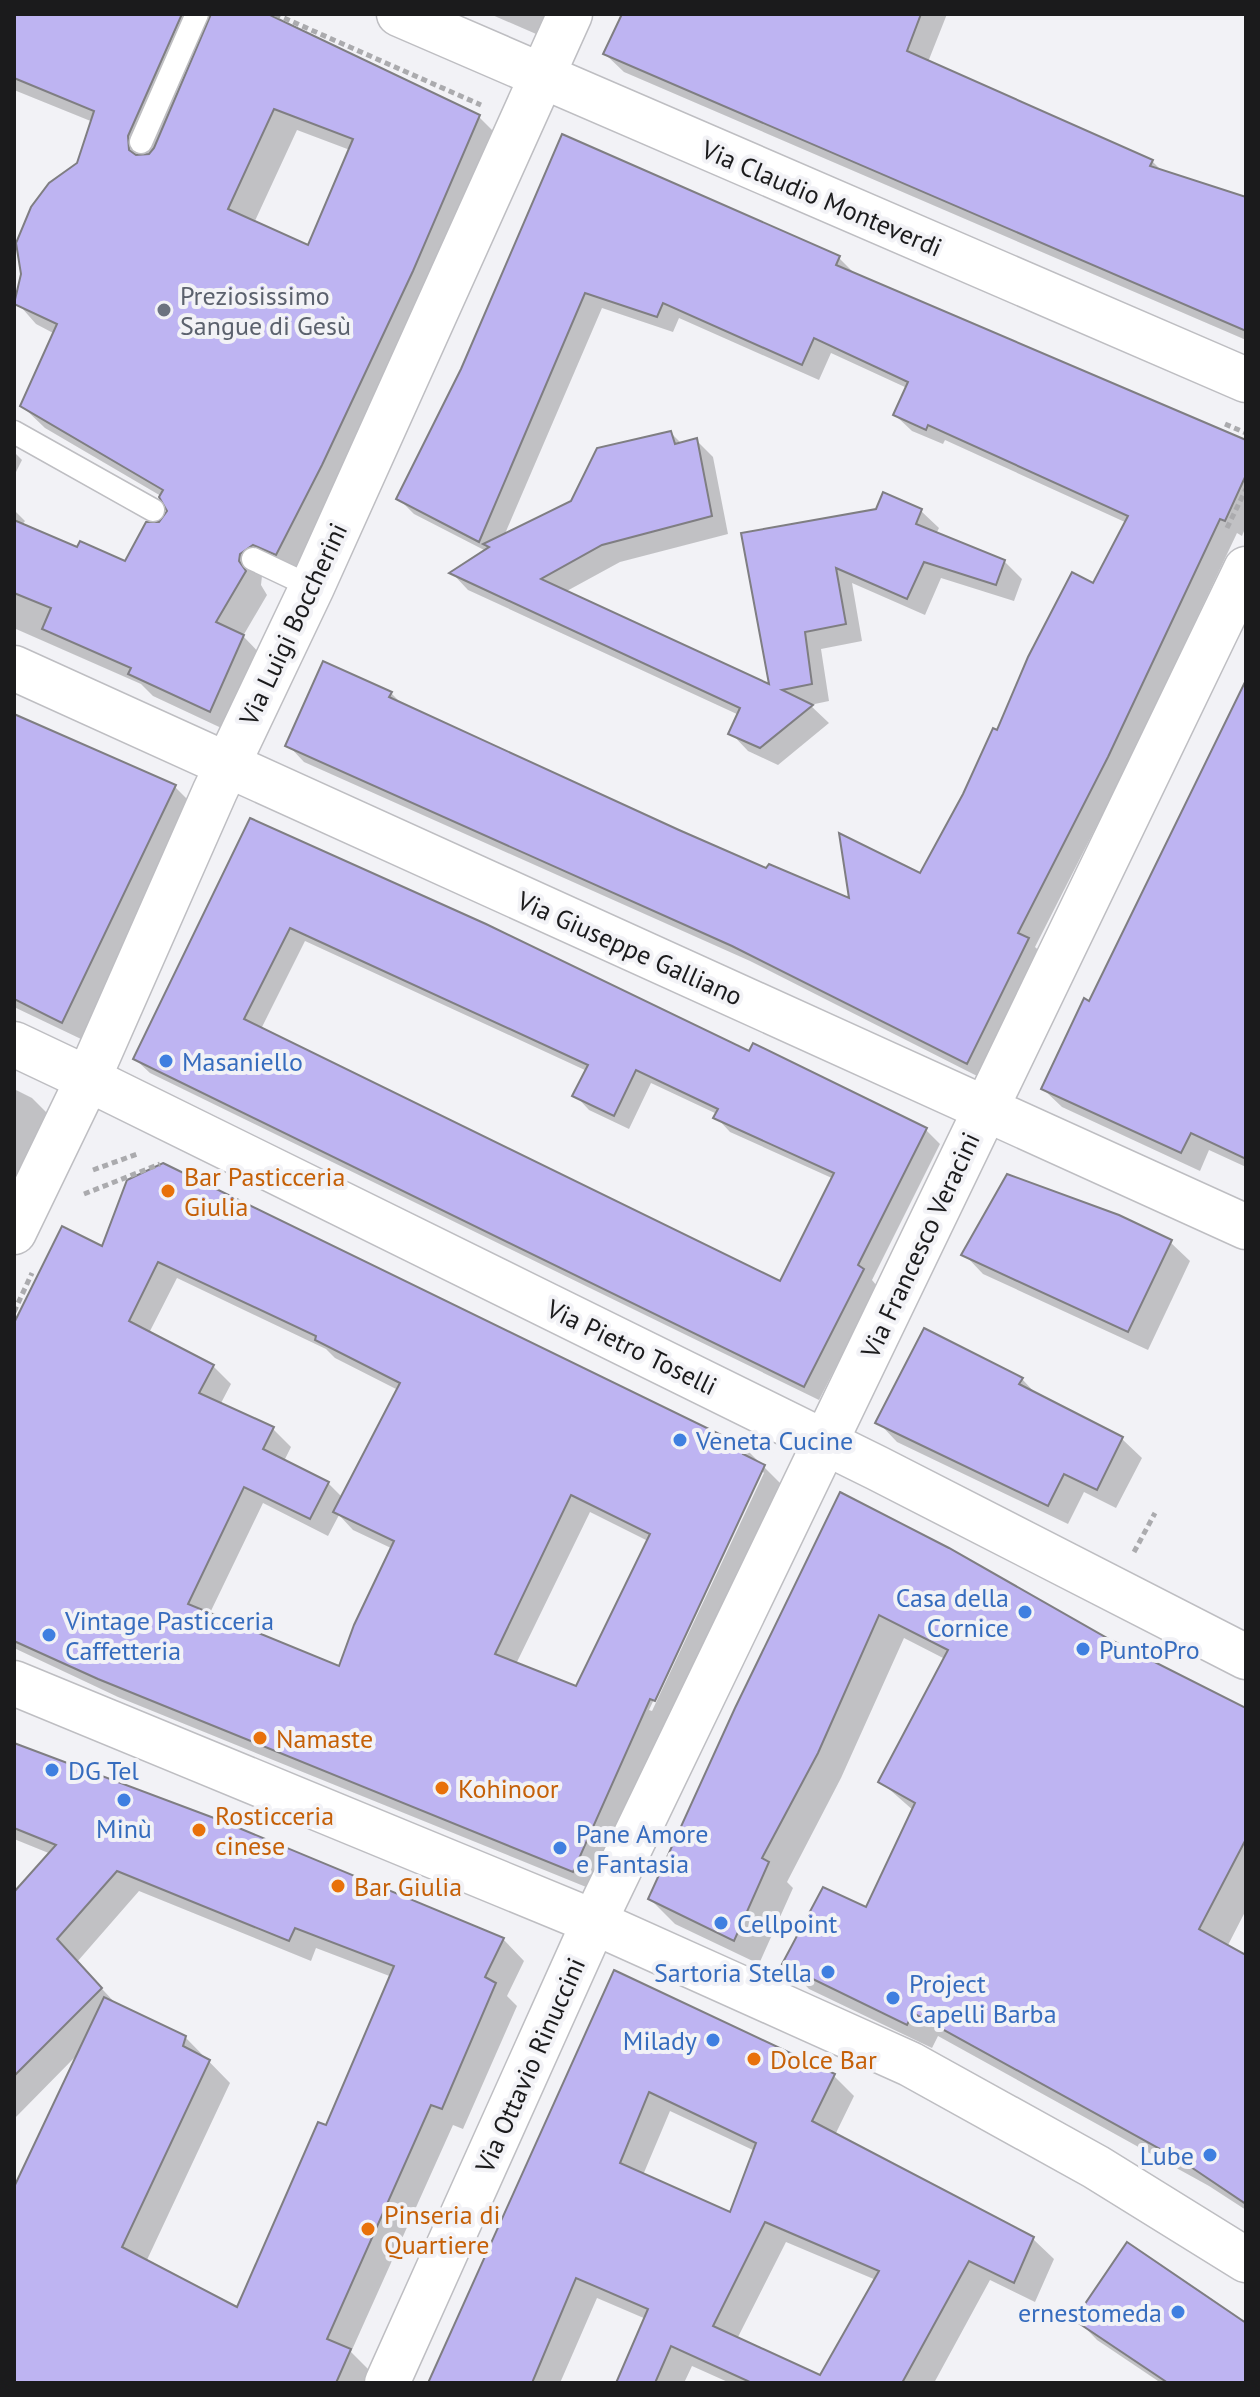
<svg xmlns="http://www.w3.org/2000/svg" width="1260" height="2397" font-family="'PT Sans',sans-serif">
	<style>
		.shadow { fill: #0003; fill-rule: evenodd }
		.building { fill: #beb4f2; stroke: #7f7e82; stroke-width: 2; fill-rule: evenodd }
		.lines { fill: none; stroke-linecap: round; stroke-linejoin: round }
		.lane-casing { stroke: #bebec2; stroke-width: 25 }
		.street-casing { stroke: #bebec2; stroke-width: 47 }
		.primary-casing { stroke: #bebec2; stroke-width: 47 }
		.path { stroke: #ababae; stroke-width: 5; stroke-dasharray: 6 4; stroke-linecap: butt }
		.lane { stroke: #fff; stroke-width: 22 }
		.street { stroke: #fff; stroke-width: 44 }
		.primary { stroke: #fff; stroke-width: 44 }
		.worship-dot { fill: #6b7280; stroke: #f2f2f6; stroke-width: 3 }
		.shop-dot { fill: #3f7fe0; stroke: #f2f2f6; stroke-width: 3 }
		.food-dot { fill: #e8710a; stroke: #f2f2f6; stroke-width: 3 }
		.labels { text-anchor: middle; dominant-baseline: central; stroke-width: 8; stroke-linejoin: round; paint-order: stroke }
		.street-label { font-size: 26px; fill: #1b1b1c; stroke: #f2f2f6 }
		.worship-label { font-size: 26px; fill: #5b616d; stroke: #f2f2f6; text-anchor: start }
		.shop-label { font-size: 26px; fill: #366cbe; stroke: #f2f2f6; text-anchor: start }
		.food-label { font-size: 26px; fill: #c56008; stroke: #f2f2f6; text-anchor: start }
	</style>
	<rect width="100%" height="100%" fill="#f2f2f6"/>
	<!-- shadow -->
	<g class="shadow">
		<path d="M14,14H264L479,117L502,140L299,576L276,566L262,576L261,585L267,595L243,636L265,659L232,733L153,696L141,684L16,629L14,635V510L25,521L22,525L78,550L126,563L168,517L167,503L161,496L45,428L22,406L55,334L36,324L14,299L23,274L79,164L93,122L14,90ZM297,130L350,150L309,248L254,223Z"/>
		<polygon points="490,14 554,14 543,37"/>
		<polygon points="624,14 947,14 928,62 1152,161 1163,172 1246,203 1246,340 624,72 605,54"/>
		<polygon points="563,136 839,258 855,274 1246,443 1246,526 1242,536 1237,533 1123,774 1035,947 1044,955 983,1079 750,961 304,762 288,745 391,693 404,706 767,871 852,901 921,875 998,732 1094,586 1127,523 945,440 943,444 912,431 895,415 907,388 831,353 819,380 679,318 673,332 602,308 504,536 573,502 671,433 682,444 696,440 713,457 728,534 620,562 565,592 772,688 743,534 877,511 884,495 921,511 939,528 936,534 1004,561 1022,579 1014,601 941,578 925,615 852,583 862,641 821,649 829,701 810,705 829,723 778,765 748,751 731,733 739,715 468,590 452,573 486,551 414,514 398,498 463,370"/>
		<polygon points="14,452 22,460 14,476"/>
		<polygon points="1246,683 1246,1167 1209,1150 1200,1171 1062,1107 1043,1089 1090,1003"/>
		<polygon points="14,716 175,787 193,805 81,1039 14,1007"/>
		<path d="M251,820L750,1054L926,1130L940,1144L872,1280L877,1286L819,1400L150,1073L135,1059ZM305,941L587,1071L575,1095L589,1110L629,1129L651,1083L717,1114L716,1117L730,1132L834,1179L781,1284L261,1029Z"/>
		<polygon points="14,1089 32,1098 50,1116 14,1182"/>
		<path d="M128,1182L745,1448L782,1485L673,1718L669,1716L591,1889L118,1697L14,1648V1330L103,1249ZM177,1278L326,1349L335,1358L398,1390L343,1498L328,1483L284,1461L291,1447L273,1429L220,1405L231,1384L213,1366L149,1333ZM761,1470L764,1473L652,1711L649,1710ZM263,1503L328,1536L339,1515L353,1530L393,1549L340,1669L209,1615ZM590,1512L648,1541L577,1688L516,1664Z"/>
		<polygon points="1170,1242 1190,1261 1148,1350 983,1274 964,1254"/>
		<polygon points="1022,1379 1038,1396 1122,1439 1142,1458 1116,1508 1084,1492 1068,1524 897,1442 878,1422"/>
		<polygon points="841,1495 1246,1712 1246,1910 1227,1947 1246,1958 1246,2210 1209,2186 938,2036 932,2048 809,1989 785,1964 867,1909 914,1811 881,1782 945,1659 904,1638 841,1778 787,1882 793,1888 759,1964 675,1924 650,1899"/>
		<path d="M14,1745L503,1939L524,1961L507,1996L517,2006L463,2129L453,2125L351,2352L371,2372L366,2383H14V2192L78,2054L14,2119V1895L51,1854L14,1839ZM139,1891L311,1961L316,1948L392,1977L327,2128L238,2310L146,2262L230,2083L185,2037L117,2005L77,1962Z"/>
		<path d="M834,2076L854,2096L835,2135L1033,2239L1054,2259L1035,2302L990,2280L934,2383H730L692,2366L684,2383H618L646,2319L597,2298L560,2383H431L561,2099ZM670,2111L755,2151L731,2214L643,2175ZM786,2242L876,2280L821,2378L737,2339Z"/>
		<polygon points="1077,2319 1246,2325 1246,2383 1161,2383 1097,2340"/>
	</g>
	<!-- building -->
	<g class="building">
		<path d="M14,14H182L128,136L129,150L136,155L149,154L154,148L211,14H268L480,115L413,271L322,465L276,555L253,545L240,554L239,561L246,571L216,622L244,635L210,712L128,674L131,668L42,629L51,608L14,593V520L77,547L80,541L125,561L146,522H159L167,511L159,497L163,490L20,406L57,324L14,304L21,274L16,243L31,207L49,183L77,163L94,111L14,78ZM274,109L353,139L308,245L228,209Z"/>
		<polygon points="622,14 921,14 907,51 1153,160 1150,166 1246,197 1246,331 603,54"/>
		<polygon points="562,134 840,256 836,265 1246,440 1246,475 1225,521 1220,519 1108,757 1018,933 1029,938 967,1064 732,946 285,746 323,661 392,692 389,697 679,830 766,868 769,864 849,898 839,833 920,873 963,794 993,728 997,730 1028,657 1072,572 1093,583 1128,516 928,425 926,430 893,415 908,382 814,338 802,365 663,303 657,317 585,293 479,542 396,499 461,369"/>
		<polygon points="671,431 675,444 697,438 712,516 602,545 541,579 769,684 741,533 876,509 883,492 922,509 916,524 1005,560 996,585 924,562 907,599 836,568 846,624 805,632 812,684 782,690 813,705 760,748 728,734 740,708 449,573 489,547 483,544 571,501 597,448"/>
		<polygon points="1246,680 1246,1159 1191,1133 1181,1153 1041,1089 1084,998 1089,1001"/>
		<polygon points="14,714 176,785 62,1023 14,999"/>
		<path d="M250,818L486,924L749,1051L753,1043L927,1128L858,1265L864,1269L804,1387L133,1059ZM290,928L588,1065L572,1096L614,1116L636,1070L718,1109L713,1118L834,1173L780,1281L244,1019Z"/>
		<path d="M163,1163L746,1447L743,1454L765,1465L655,1701L650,1699L573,1872L98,1679L14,1641V1323L62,1226L102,1246L127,1180ZM158,1262L316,1336L315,1340L400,1383L333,1512L394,1541L354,1625L339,1666L188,1604L244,1487L310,1519L329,1482L263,1449L274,1427L199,1393L214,1365L129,1321ZM571,1495L650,1534L576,1686L495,1654Z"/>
		<polygon points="1007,1174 1119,1215 1172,1240 1128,1332 961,1255"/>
		<polygon points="924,1328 1023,1378 1019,1384 1123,1437 1097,1490 1064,1474 1048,1506 875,1423"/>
		<polygon points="840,1492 949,1548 1109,1639 1246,1708 1246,1839 1199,1929 1246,1955 1246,2204 1182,2161 913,2013 907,2025 782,1964 823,1887 866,1907 915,1803 878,1782 948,1650 879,1615 818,1753 762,1858 769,1862 734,1941 648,1899 735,1708"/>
		<polygon points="14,1743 222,1821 504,1938 485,1977 496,1983 442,2109 431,2105 327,2339 351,2349 336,2383 14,2383 14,2187 104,1997 186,2036 183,2046 210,2060 122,2247 237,2307 318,2122 326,2125 394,1966 295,1928 289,1941 117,1871 57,1939 102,1988 14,2076 14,1892 56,1845 14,1828"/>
		<path d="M614,1970L835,2074L812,2121L1034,2237L1014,2283L969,2261L902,2383H752L671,2346L655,2383H616L648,2309L576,2278L532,2383H428ZM649,2092L756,2143L730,2212L620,2163ZM765,2222L879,2271L820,2375L713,2326Z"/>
		<polygon points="1127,2242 1246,2323 1246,2383 1168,2383 1074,2320"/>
	</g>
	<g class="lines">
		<!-- lane casing -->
		<g class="lane-casing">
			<g id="lane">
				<polyline points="141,142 197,14"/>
				<polyline points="14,432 153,510"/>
				<polyline points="253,559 312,587"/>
			</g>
		</g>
		<!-- street casing -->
		<g class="street-casing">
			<g id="street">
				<polyline points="399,14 1246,380"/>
				<polyline points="14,668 1246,1227"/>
				<polyline points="14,1044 88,1079 215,791 312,587 570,14"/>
				<polyline points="387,2383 594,1922 1246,569"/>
			</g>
		</g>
		<!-- primary casing -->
		<g class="primary-casing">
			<g id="primary">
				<polyline points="14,1232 88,1079 877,1468 1246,1657"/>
				<polyline points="14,1683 594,1922 910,2064 1096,2167 1246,2260"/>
			</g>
		</g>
		<!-- path -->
		<g class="path">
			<polyline points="275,14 481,105"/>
			<polyline points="1225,424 1246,433"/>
			<polyline points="1227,528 1246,489"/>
			<polyline points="93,1170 140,1153"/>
			<polyline points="84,1194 160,1164"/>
			<polyline points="14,1312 32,1273"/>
			<polyline points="1134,1552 1155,1513"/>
		</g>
		<!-- lane -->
		<use href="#lane" class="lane"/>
		<!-- street -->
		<use href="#street" class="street"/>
		<!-- primary -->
		<use href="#primary" class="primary"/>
	</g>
	<!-- markers -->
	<circle class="worship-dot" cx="164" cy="310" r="8"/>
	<g class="shop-dot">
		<circle cx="166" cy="1061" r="8"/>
		<circle cx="680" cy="1440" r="8"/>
		<circle cx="1025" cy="1612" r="8"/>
		<circle cx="49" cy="1635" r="8"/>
		<circle cx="1083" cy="1649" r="8"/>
		<circle cx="52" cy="1770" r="8"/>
		<circle cx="124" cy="1800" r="8"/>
		<circle cx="560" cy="1848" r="8"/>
		<circle cx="721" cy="1923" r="8"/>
		<circle cx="828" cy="1972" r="8"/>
		<circle cx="893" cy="1998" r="8"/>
		<circle cx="713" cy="2040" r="8"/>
		<circle cx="1210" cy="2155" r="8"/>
		<circle cx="1178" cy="2312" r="8"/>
	</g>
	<g class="food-dot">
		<circle cx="168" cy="1191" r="8"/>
		<circle cx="260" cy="1738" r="8"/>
		<circle cx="442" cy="1788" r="8"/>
		<circle cx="199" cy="1830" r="8"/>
		<circle cx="338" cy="1886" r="8"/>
		<circle cx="754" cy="2059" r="8"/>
		<circle cx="368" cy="2229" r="8"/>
	</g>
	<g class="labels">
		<!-- street labels -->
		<g class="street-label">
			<text transform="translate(822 198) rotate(23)">Via Claudio Monteverdi</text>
			<text transform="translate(293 624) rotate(-65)">Via Luigi Boccherini</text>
			<text transform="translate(630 948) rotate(24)">Via Giuseppe Galliano</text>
			<text transform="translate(920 1245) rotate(-65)">Via Francesco Veracini</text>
			<text transform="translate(632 1347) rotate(26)">Via Pietro Toselli</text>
			<text transform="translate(530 2065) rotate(-66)">Via Ottavio Rinuccini</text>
		</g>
		<!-- worship labels -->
		<g class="worship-label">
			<text x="180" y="295">Preziosissimo<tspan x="180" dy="30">Sangue di Gesù</tspan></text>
		</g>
		<!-- shop labels -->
		<g class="shop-label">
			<text x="182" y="1061">Masaniello</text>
			<text x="696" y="1440">Veneta Cucine</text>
			<text x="1009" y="1597" text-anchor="end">Casa della<tspan x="1009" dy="30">Cornice</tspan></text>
			<text x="65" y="1620">Vintage Pasticceria<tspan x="65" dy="30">Caffetteria</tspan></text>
			<text x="1099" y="1649">PuntoPro</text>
			<text x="68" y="1770">DG Tel</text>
			<text x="124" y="1828" text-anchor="middle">Minù</text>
			<text x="576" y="1833">Pane Amore<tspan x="576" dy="30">e Fantasia</tspan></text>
			<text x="737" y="1923">Cellpoint</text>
			<text x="812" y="1972" text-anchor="end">Sartoria Stella</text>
			<text x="909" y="1983">Project<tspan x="909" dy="30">Capelli Barba</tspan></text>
			<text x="697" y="2040" text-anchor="end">Milady</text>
			<text x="1194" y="2155" text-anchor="end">Lube</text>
			<text x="1162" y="2312" text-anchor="end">ernestomeda</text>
		</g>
		<!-- food labels -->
		<g class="food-label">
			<text x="184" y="1176">Bar Pasticceria<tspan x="184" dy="30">Giulia</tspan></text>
			<text x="276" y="1738">Namaste</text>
			<text x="458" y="1788">Kohinoor</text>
			<text x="215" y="1815">Rosticceria<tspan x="215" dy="30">cinese</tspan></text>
			<text x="354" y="1886">Bar Giulia</text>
			<text x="770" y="2059">Dolce Bar</text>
			<text x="384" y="2214">Pinseria di<tspan x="384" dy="30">Quartiere</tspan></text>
		</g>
	</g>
	<!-- border -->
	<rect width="1260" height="2397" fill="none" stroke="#1b1b1c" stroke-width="32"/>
</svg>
